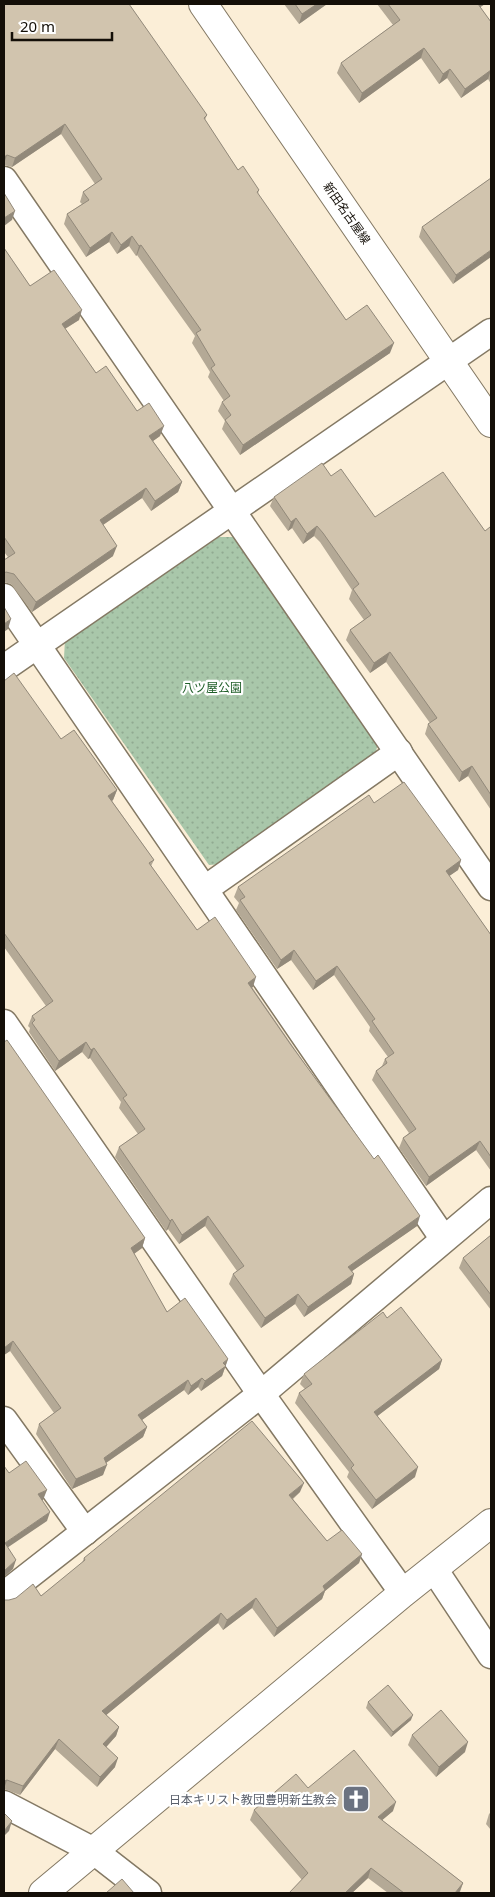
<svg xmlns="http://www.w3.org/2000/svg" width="495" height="1897" font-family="'Noto Sans','Noto Sans JP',sans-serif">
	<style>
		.park { fill: url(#park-dots) }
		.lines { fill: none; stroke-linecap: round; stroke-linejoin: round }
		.minor-casing { stroke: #847964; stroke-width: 29 }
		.tertiary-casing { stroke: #847964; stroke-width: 30 }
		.secondary-casing { stroke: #847964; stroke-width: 30 }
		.minor { stroke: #fff; stroke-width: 26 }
		.tertiary { stroke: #fff; stroke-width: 28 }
		.secondary { stroke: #fff; stroke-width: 28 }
		.wall { fill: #b4a996 }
		.shaded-wall { fill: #92897a }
		.building { fill: #d1c4ae; stroke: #92897a }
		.labels { text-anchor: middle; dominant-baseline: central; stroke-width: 4.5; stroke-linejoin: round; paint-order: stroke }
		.street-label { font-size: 12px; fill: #140f08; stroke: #fff }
		.park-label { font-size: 12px; fill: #205f29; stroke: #fff }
		.worship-label { font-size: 12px; fill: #5b616d; stroke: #fff; text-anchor: end }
	</style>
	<defs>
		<pattern id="park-dots" width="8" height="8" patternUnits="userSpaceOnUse" patternTransform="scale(1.25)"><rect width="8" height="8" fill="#a9c7aa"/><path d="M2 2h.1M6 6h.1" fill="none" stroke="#91aa91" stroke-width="1.8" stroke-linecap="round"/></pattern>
	</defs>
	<rect width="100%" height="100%" fill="#fbeed7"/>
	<!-- park -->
	<polygon class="park" points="219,537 235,537 378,741 375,758 224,864 209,865 64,658 65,639"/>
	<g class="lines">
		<!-- minor casing -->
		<g class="minor-casing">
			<g id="minor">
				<polyline points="4,180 491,887"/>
				<polyline points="4,597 443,1238"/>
				<polyline points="4,668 491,332"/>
				<polyline points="205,889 399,752"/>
				<polyline points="4,1023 261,1394 403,1593"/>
				<polyline points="4,1420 85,1532"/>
				<polyline points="434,1569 491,1655"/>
				<polyline points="4,1595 261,1394 491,1200"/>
				<polyline points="4,1804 94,1851 148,1893"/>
			</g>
		</g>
		<!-- tertiary casing -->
		<g class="tertiary-casing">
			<polyline id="tertiary" points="43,1893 403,1593 491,1523"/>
		</g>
		<!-- secondary casing -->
		<g class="secondary-casing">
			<polyline id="secondary" points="203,4 491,423"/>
		</g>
		<!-- minor -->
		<use href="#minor" class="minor"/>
		<!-- tertiary -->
		<use href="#tertiary" class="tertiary"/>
		<!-- secondary -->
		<use href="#secondary" class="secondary"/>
	</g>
	<!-- wall -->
	<g class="wall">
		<polygon points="4,4 207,115 205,120 238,170 259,190 258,194 346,320 390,353 240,455 222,429 225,421 218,411 222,402 224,401 208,377 210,372 192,343 195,336 137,255 136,256 129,246 117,254 109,242 86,257 64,224 67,214 82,204 80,202 83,192 95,184 61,134 12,167 4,165"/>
		<polygon points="284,4 327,4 299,24"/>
		<polygon points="377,4 485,4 480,7 491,22 491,84 488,79 461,98 447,78 439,84 421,58 359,103 337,73 341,63 393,25"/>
		<polygon points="491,178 453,284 419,237 422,227"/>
		<polygon points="4,248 30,286 79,320 65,329 96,373 137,411 160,436 153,441 182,482 178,492 151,511 142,498 103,525 113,556 32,612 11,584 4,582 4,560 8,557 4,552"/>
		<polygon points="331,476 375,517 485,531 491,529 491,810 468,776 459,782 425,734 428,724 430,723 386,662 370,673 346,640 350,630 364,620 349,599 352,590 320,542 314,536 303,544 292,528 288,531 270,506 274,497"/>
		<polygon points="4,681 61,739 117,790 113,800 112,801 154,860 151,866 197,930 253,987 252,987 417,1226 352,1271 354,1274 351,1284 304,1317 295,1304 261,1328 229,1284 233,1274 237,1271 205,1226 179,1244 168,1229 166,1231 115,1157 119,1147 138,1134 119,1108 121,1102 90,1058 88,1059 82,1052 55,1071 29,1032 30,1028 28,1026 32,1016 46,1006 4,947"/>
		<polygon points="374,803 461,860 458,870 449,876 491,935 491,1171 476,1150 426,1186 399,1148 403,1138 409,1133 372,1080 376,1071 382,1066 385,1059 388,1057 369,1031 370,1027 334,975 313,990 291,960 277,969 236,910 239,903 234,897 238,887"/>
		<polygon points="4,1042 145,1238 142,1248 134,1254 167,1312 228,1359 222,1376 201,1391 198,1387 188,1395 184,1390 142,1420 147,1427 143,1437 106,1463 103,1475 72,1489 36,1434 39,1424 54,1413 10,1351 4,1355"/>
		<polygon points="491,1235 491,1310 459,1268 463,1258"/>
		<polygon points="387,1318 442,1360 439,1369 377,1416 415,1477 372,1509 347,1477 349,1472 295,1403 299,1393 305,1389 300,1384 304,1374"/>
		<polygon points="300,1492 293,1499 327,1541 362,1554 359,1563 325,1591 322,1599 274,1637 252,1608 223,1630 218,1623 106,1715 119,1727 116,1736 106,1747 115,1767 97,1787 55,1749 20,1795 4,1789 9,1600 41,1596 82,1563 84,1558"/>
		<polygon points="368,1702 411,1720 391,1737 366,1708"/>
		<polygon points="412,1735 465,1752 436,1777 408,1745"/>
		<polygon points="308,1788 393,1811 382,1820 463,1883 460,1892 459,1893 388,1893 368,1878 352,1893 289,1893 302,1880 250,1820 254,1810"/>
		<polygon points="491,1812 491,1830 486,1824 489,1814"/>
	</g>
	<!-- shaded-wall -->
	<g class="shaded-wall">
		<polygon points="317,4 327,4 299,24 302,14"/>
		<polygon points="476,4 485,4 473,12"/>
		<polygon points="424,48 421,58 359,103 362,93"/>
		<polygon points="450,69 447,78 439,84 443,74"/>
		<polygon points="491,70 488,79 461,98 465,89"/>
		<polygon points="65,124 61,134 12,167 15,158"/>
		<polygon points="7,155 4,164 4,157"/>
		<polygon points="15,211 12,220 4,226 4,218"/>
		<polygon points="112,232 109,242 86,257 90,248"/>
		<polygon points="132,236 129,246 117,254 121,245"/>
		<polygon points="141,245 137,255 136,256 139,246"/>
		<polygon points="491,250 491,257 453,284 456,275"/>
		<polygon points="82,310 79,320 58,333 62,324"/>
		<polygon points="394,343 390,353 240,455 243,445"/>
		<polygon points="164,426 160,436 146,446 149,436"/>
		<polygon points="182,482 178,492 151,511 155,501"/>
		<polygon points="146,488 142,498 97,529 100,520"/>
		<polygon points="296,518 292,528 288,531 291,522"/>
		<polygon points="317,526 314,536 303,544 307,534"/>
		<polygon points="117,546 113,556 32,612 36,602"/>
		<polygon points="11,619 8,629 4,632 4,624"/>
		<polygon points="390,652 386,662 370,673 374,663"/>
		<polygon points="472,766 468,776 459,782 462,772"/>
		<polygon points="117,790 113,800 105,806 108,796"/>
		<polygon points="461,860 458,870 442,881 446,871"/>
		<polygon points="294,950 291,960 277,969 281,960"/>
		<polygon points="337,966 334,975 313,990 316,981"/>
		<polygon points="256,977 253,987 245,992 248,983"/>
		<polygon points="86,1042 82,1052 55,1071 59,1061"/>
		<polygon points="94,1048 90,1058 88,1059 91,1050"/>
		<polygon points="480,1141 476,1150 426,1186 429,1177"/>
		<polygon points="208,1216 205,1226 179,1244 182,1235"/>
		<polygon points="420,1216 417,1226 345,1276 348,1267"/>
		<polygon points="172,1219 168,1229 166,1231 170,1221"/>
		<polygon points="145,1238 142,1248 128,1258 131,1248"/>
		<polygon points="354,1274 351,1284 304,1317 308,1307"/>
		<polygon points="298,1294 295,1304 261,1328 265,1318"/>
		<polygon points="13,1341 10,1351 4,1355 4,1348"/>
		<polygon points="228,1359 222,1376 201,1391 205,1381"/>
		<polygon points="442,1360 439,1369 371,1421 374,1412"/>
		<polygon points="202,1378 198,1387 188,1395 191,1386"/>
		<polygon points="188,1380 184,1390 135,1425 138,1415"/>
		<polygon points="147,1427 143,1437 100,1467 104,1458"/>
		<polygon points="107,1465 103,1475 72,1489 76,1479"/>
		<polygon points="418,1467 415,1477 372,1509 376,1500"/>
		<polygon points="304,1483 300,1492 286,1504 289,1495"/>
		<polygon points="47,1490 43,1500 35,1503 38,1494"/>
		<polygon points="50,1512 47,1521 4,1550 5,1543"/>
		<polygon points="362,1554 359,1563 325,1591 322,1599 274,1637 277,1628 323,1586"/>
		<polygon points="16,1560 13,1569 4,1577 4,1571"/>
		<polygon points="256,1598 252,1608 223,1630 227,1620"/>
		<polygon points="221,1613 218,1623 99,1721 102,1711"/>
		<polygon points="413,1715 411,1720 391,1737 393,1732"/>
		<polygon points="119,1727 116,1736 100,1754 103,1744"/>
		<polygon points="59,1739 55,1749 20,1795 23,1786"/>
		<polygon points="468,1742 465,1752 436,1777 439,1767"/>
		<polygon points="118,1758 115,1767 97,1787 100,1777"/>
		<polygon points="7,1780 4,1789 4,1781"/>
		<polygon points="396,1802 393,1811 374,1827 378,1817"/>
		<polygon points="12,1821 9,1831 4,1836 4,1831"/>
		<polygon points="371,1868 368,1878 352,1893 345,1893"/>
		<polygon points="463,1883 459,1893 455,1893"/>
	</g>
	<!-- building -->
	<g class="building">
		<polygon points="4,4 129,4 207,115 204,118 238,170 243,166 259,190 257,192 346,320 367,305 394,343 243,445 225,420 231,415 222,402 230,396 211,368 215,365 196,333 201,330 141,245 139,246 132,236 121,245 112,232 90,248 67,214 89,200 83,192 102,179 65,124 15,158 7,155 4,157"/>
		<polygon points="295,4 317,4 302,14"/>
		<polygon points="388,4 478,4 491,22 491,70 465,89 450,69 443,74 424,48 362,93 341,63 400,20"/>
		<polygon points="491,178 491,250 456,275 422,227"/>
		<polygon points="4,193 15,211 4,218"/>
		<polygon points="4,248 30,286 54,270 82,310 62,324 96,373 106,366 137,411 149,403 164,426 149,436 182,482 155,501 146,488 100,520 117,546 36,602 14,574 6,572 4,573 4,560 15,553 4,537"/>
		<polygon points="322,463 331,476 341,469 375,517 443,472 485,531 490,527 491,529 491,795 472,766 462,772 428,724 437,718 390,652 374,663 350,630 371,615 353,589 359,584 323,533 317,526 307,534 296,518 291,522 274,497"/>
		<polygon points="4,607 11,619 4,624"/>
		<polygon points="14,673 61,739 74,730 117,790 108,796 154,860 149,863 197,930 215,917 256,977 248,983 291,1045 374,1159 378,1155 420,1216 348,1267 354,1274 308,1307 298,1294 265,1318 233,1274 244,1266 208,1216 182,1235 172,1219 170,1221 119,1147 145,1129 123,1098 127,1095 94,1048 91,1050 86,1042 59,1061 32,1023 35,1020 32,1016 53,1001 4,933 4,681"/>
		<polygon points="404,782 461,860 446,871 491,935 491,1157 480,1141 429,1177 403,1138 416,1129 376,1071 387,1063 385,1059 394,1053 372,1021 375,1019 337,966 316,981 294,950 281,960 240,900 245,897 238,887 369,795 374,803"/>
		<polygon points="7,1040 145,1238 131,1248 167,1312 185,1298 228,1359 223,1363 226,1366 205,1381 202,1378 191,1386 188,1380 138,1415 147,1427 104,1458 107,1465 76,1479 39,1424 61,1408 13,1341 4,1348 4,1042"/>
		<polygon points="491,1235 491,1295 463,1258"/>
		<polygon points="401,1307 442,1360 374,1412 418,1467 376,1500 351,1468 354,1465 299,1393 312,1384 304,1374 383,1312 387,1318"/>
		<polygon points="252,1421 304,1483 289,1495 327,1541 342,1530 362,1554 323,1586 325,1590 277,1628 256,1598 227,1620 221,1613 102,1711 119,1727 103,1744 118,1758 100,1777 59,1739 23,1786 7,1780 4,1781 4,1600 9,1600 16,1598 33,1584 41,1596 85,1560 84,1558"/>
		<polygon points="26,1461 47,1490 38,1494 50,1512 5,1543 16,1560 4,1571 4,1466 9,1473"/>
		<polygon points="388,1685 413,1715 393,1732 368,1702"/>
		<polygon points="441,1710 468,1742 439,1767 412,1735"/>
		<polygon points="354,1750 396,1802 378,1817 463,1883 455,1893 404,1893 371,1868 345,1893 289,1893 308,1873 254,1810 296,1774 308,1788"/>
		<polygon points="4,1813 12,1821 4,1831"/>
		<polygon points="122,1879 134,1893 106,1893"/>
	</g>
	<!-- icons -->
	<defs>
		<g id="church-square" transform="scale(1.4375)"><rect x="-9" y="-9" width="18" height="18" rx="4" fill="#6b7280" stroke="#fff"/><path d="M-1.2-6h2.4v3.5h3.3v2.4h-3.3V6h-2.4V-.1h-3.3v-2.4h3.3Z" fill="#fff"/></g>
	</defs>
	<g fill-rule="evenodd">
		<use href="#church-square" x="356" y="1799"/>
	</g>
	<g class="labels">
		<!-- street labels -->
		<g class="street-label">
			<text transform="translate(347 213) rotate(55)">新田名古屋線</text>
		</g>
		<!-- park labels -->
		<g class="park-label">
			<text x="212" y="687">八ツ屋公園</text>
		</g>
		<!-- worship labels -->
		<g class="worship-label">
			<text x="337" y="1799">日本キリスト教団豊明新生教会</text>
		</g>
	</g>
	<!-- border -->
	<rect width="495" height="1897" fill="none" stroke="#140f08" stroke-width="10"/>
	<!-- scale -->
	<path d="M12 32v8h100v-8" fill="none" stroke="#140f08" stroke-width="2.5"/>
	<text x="20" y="32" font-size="15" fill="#140f08" stroke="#ffffff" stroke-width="4" paint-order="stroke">20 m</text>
</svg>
